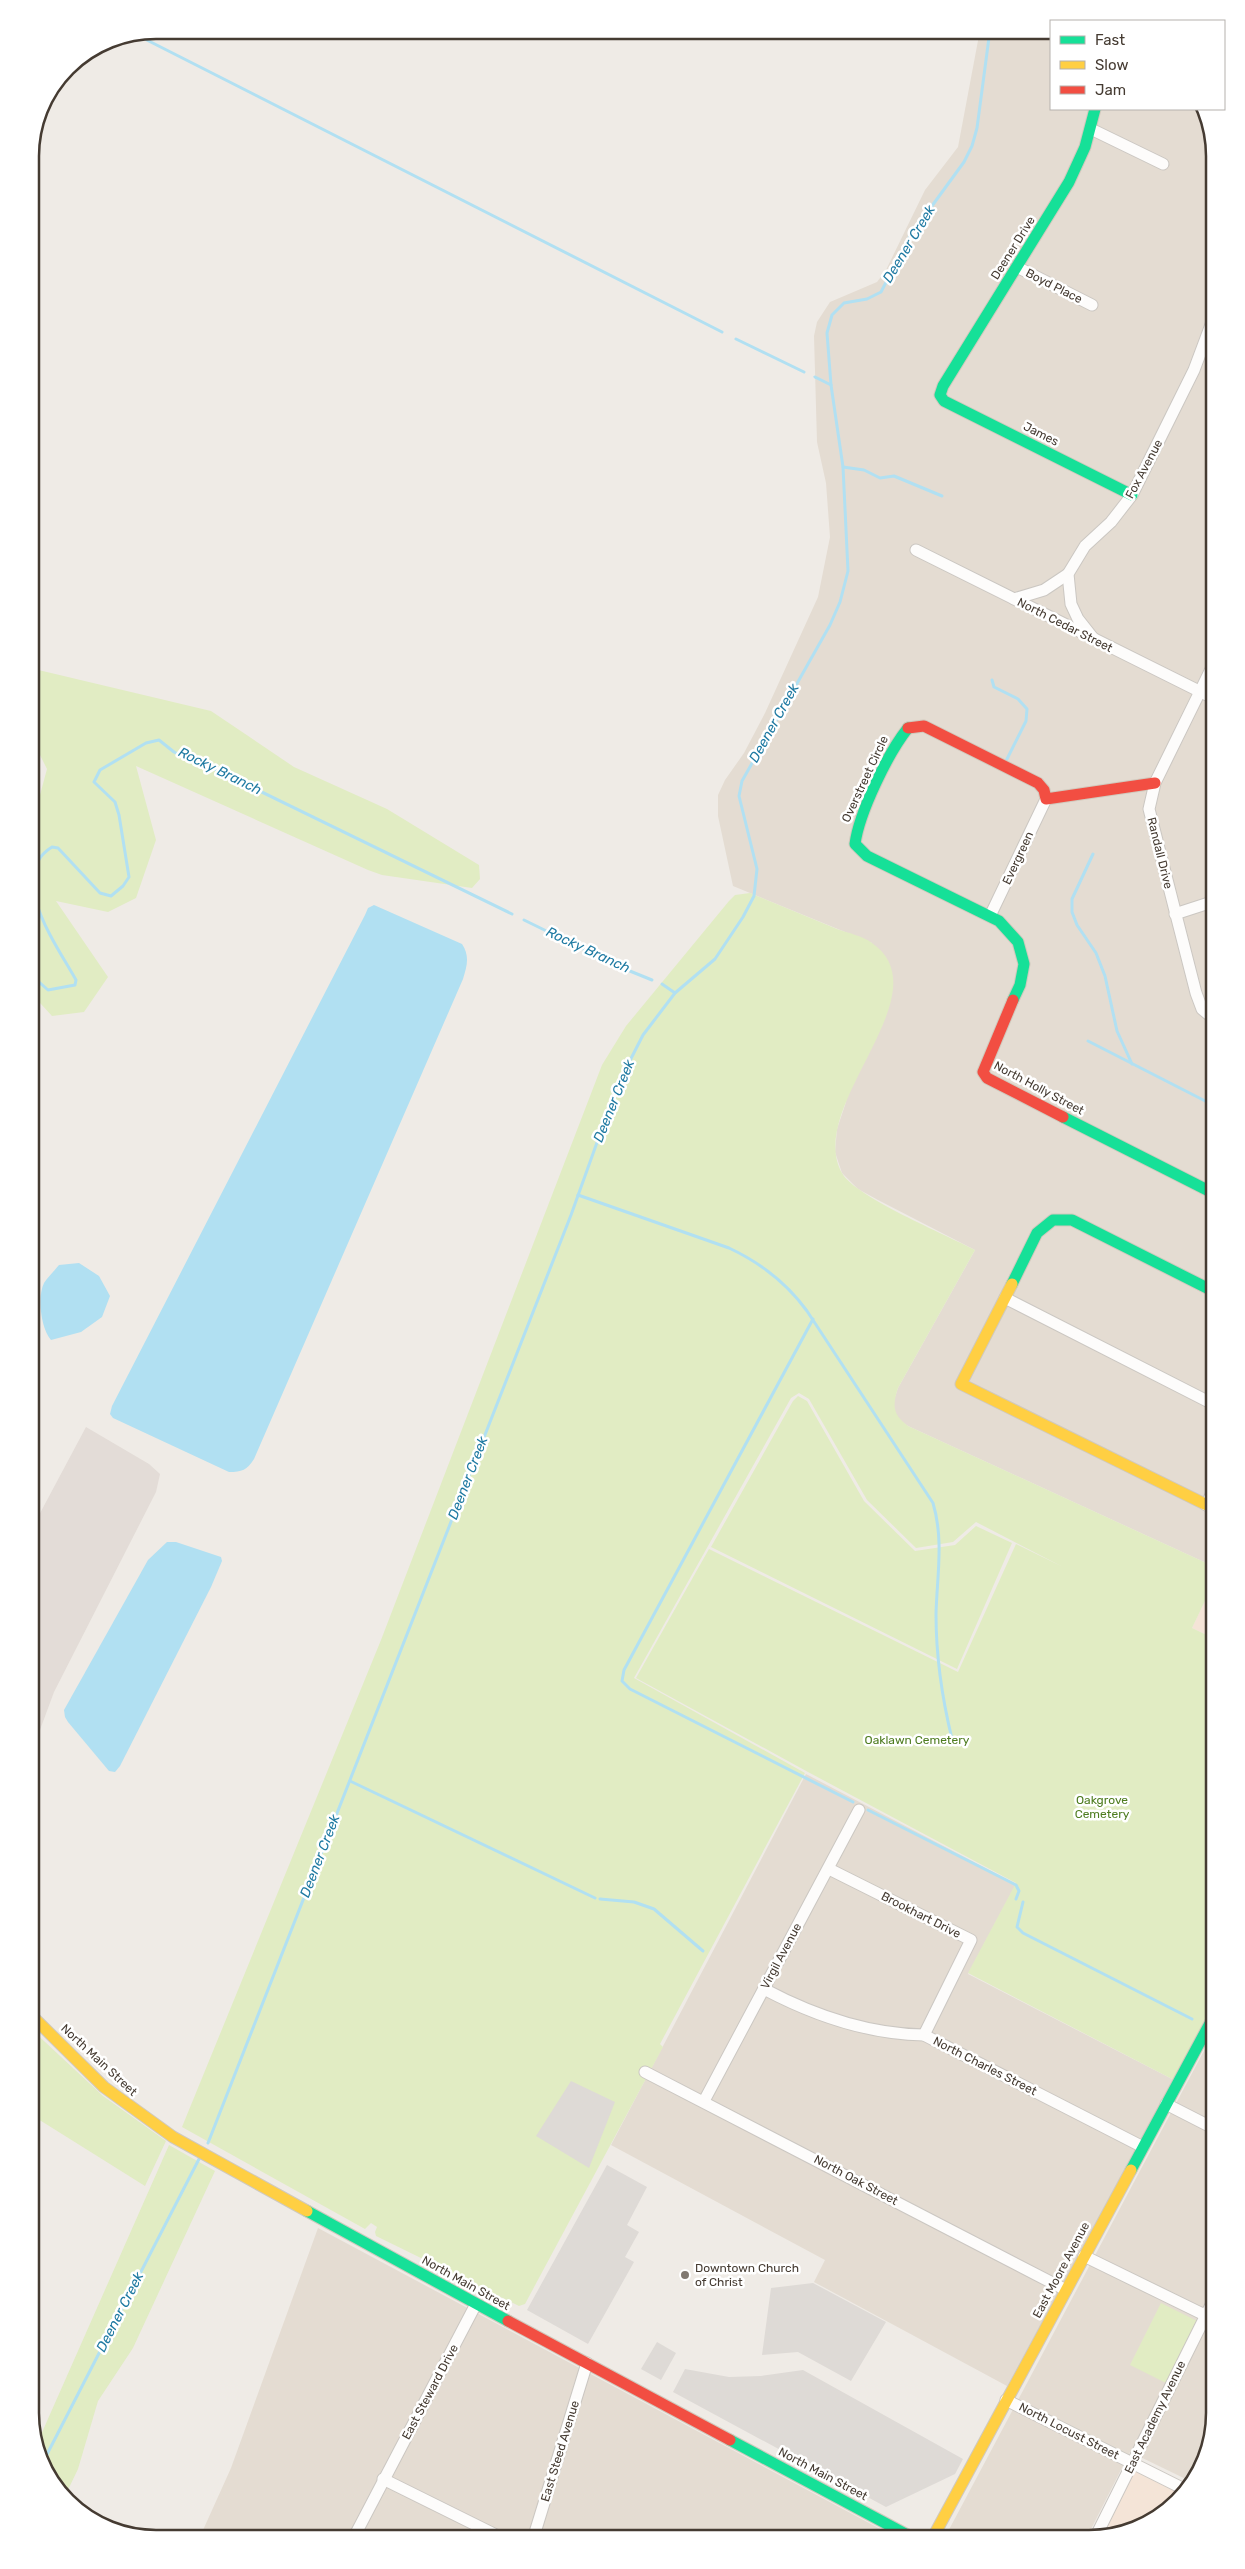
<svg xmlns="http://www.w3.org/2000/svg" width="1245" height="2569" font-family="Rubik,sans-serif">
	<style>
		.residential { fill: #e4dcd2 }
		.commercial { fill: #f4e4d7 }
		.industrial { fill: #e3dcd7 }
		.green { fill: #e1ecc3 }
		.parking { fill: #dedad6 }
		.water { fill: #b1e0f2 }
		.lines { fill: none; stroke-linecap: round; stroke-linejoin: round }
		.stream { stroke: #b1e0f2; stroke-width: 3 }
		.street-casing { stroke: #cbc7c2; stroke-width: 13 }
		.fast-casing { stroke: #d0c9bd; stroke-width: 13 }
		.slow-casing { stroke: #d0c9bd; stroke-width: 13 }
		.jam-casing { stroke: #d0c9bd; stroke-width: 13 }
		.street { stroke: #fdfcfb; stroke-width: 11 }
		.fast { stroke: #16e098; stroke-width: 11 }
		.slow { stroke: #ffcf43; stroke-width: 11 }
		.jam { stroke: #f24e42; stroke-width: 11 }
		.poi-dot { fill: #807971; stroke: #fff; stroke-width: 2 }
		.labels { text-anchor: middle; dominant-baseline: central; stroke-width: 5; stroke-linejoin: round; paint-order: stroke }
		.street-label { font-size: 12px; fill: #453b32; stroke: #fff }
		.park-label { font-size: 12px; fill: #4e7c20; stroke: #fff }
		.poi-label { font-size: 12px; fill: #453b32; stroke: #fff; text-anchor: start }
		.water-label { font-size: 14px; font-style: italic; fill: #1f7aa2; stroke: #fff }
		.rim { fill: none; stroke: #453b32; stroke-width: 2.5 }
	</style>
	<rect width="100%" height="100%" fill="#efebe6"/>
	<!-- residential -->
	<g class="residential">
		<polygon points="980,30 1051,30 1051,109 1206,109 1215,156 1215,1472 1198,1507 1215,1516 1215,1567 908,1426 898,1419 894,1411 894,1400 898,1388 975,1250 878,1200 858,1189 842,1173 835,1152 837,1129 846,1102 872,943 733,886 718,816 718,795 725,780 744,753 765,713 818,597 830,537 826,483 817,442 814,336 817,322 830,302 877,282 886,270 925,190 958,147"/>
		<polygon points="806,1774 1016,1884 968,1974 1174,2080 1007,2386 814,2282 825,2260 611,2145"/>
		<polygon points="1215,2030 1215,2414 1194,2483 1130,2452 1086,2539 944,2539"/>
		<polygon points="318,2228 899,2539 199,2539 231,2468"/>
	</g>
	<!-- commercial -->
	<g class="commercial">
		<polygon points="1215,1580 1215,1639 1192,1628"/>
		<polygon points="1133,2470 1182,2493 1137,2530 1100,2537"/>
	</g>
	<!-- industrial -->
	<polygon class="industrial" points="86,1427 149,1464 160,1474 156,1492 54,1692 30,1757 30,1532"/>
	<!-- green -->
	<g class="green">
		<polygon points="30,668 211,711 294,767 387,809 479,865 480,879 472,888 382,875 368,870 136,766 156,840 136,898 108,912 56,901 108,977 84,1012 52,1016 30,992 30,832 47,769 30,735"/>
		<path d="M750,893C779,905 808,917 837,929C848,933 863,936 872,943C945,994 804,1106 842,1173C855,1197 947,1235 975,1250L898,1388C892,1406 893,1415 908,1426L1215,1567V1580L1192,1628L1215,1639V2001L1174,2080L968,1973L1016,1883L808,1772L636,1678L709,1549L958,1672L1016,1544L1063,1567L976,1522L953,1542L916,1548L867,1500L809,1399L799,1393L791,1398L634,1678L805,1773L660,2044L663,2047L525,2304L519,2306L376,2236L375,2232L377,2227L371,2223L365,2229L182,2127L381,1640L602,1065L626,1026L729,901L735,895Z"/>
		<polygon points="798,1396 807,1401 864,1501 915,1551 955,1545 976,1526 1012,1543 957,1669 711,1547 793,1401"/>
		<polygon points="30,2028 103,2096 166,2141 145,2186 30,2114"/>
		<polygon points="169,2145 215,2171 133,2348 98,2401 78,2469 66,2494 39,2461 36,2446"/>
		<polygon points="1161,2303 1197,2321 1166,2383 1130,2365"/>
	</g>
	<!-- parking -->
	<g class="parking">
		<polygon points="571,2081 615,2102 589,2168 536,2136"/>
		<polygon points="607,2165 647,2187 627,2225 639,2232 625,2257 634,2262 588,2344 527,2310"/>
		<polygon points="813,2283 886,2322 851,2381 798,2352 762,2355 771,2288"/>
		<polygon points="657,2342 676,2353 661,2380 641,2369"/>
		<polygon points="685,2369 729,2377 761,2376 803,2370 963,2459 955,2474 886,2507 673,2392"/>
	</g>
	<!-- water -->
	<g class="water">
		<path d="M374,905L462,944C470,956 467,966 463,979L254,1459C247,1470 242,1472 229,1472L113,1418L110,1414L112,1406L365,915L368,908Z"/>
		<path d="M79,1263L99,1276L110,1296L102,1317L81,1332L51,1340C41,1329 37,1297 44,1283C48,1277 55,1270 59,1265Z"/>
		<polygon points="167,1542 176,1542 221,1557 222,1561 211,1587 120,1766 115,1772 109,1771 68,1722 65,1717 64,1710 148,1560"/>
	</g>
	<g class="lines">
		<!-- stream -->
		<g class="stream">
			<polyline points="135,34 722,332"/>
			<polyline points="736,339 804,372"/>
			<polyline points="815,377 831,385"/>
			<polyline points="843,467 864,470 880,478 894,476 942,496"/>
			<polyline points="992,680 994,687 1018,699 1027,709 1026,721 1007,759"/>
			<polyline points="1093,854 1072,899 1072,912 1077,925 1096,953 1105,976 1117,1031 1132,1064"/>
			<polyline points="524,920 620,967 652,980"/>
			<path d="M30,974L48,990L75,985L76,980C58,947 5,876 52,847L58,848L100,893L111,896L123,886L129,877L119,815L115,802L94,782L100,770L146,743L159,740L174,752L190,760L198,761L512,914"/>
			<polyline points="662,984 675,993"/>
			<polyline points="1088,1041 1215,1106"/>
			<path d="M578,1195L729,1248C761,1263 786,1282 807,1311L933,1503C944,1540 937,1576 936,1614C936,1656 942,1698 952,1739"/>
			<polyline points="813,1319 624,1670 622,1681 630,1689 853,1802"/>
			<polyline points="350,1781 595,1898"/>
			<polyline points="868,1810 1016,1885 1019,1891 1016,1899"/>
			<polyline points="600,1899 634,1902 654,1909 703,1951"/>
			<polyline points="1023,1902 1017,1927 1023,1933 1192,2019"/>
			<polyline points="208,2143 571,1215 618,1084 643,1035 675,993 715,959 743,917 754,896 757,869 739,796 742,781 830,625 840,602 848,571 843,467 831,385 827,333 832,315 844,303 867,299 881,292 910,236 964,162 972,146 977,128 990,30"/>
			<polyline points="42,2464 199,2159"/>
		</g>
		<!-- street casing -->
		<g class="street-casing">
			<g id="street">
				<polyline points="1091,129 1163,164"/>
				<polyline points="1017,267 1092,305"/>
				<polyline points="916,550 1215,699"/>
				<polyline points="1014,599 1044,590 1068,574"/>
				<polyline points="1093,638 1078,619 1071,604 1068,574 1085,546 1111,522 1132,495 1194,370 1215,314"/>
				<polyline points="1175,914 1215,901"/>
				<polyline points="990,916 1046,799"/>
				<polyline points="1215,1020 1202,1009 1196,993 1149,809 1155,783 1215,661"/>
				<polyline points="1005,1298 1215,1405"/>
				<polyline points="1206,1505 1215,1487"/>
				<polyline points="829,1869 971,1940 924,2035"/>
				<path d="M764,1989C813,2015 867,2034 924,2035L1143,2147"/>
				<polyline points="645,2072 1066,2290"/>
				<polyline points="704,2101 859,1810"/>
				<polyline points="1166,2104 1215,2129"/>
				<polyline points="1084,2256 1215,2320"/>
				<polyline points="1006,2400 1186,2490"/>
				<polyline points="383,2479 504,2539"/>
				<polyline points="1095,2538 1215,2297"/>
				<polyline points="353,2539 476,2304"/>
				<polyline points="533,2539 587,2363"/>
			</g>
		</g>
		<!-- fast casing -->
		<g class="fast-casing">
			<g id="fast">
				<polyline points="1095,109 1085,147 1069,182 943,386 940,395 944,401 1132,495"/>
				<path d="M908,728C888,753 859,813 855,844L867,856L999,921L1018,942L1024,964L1020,985L1013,1000"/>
				<polyline points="1063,1117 1215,1194"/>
				<polyline points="1012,1284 1037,1233 1053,1220 1072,1220 1215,1292"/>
				<polyline points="1131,2170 1215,2014"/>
				<polyline points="307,2211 508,2321"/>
				<polyline points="730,2440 915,2539"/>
			</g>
		</g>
		<!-- slow casing -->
		<g class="slow-casing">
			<g id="slow">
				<polyline points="1012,1284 961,1384 1215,1509"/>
				<polyline points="30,2014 104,2087 173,2137 307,2211"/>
				<polyline points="932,2539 1131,2170"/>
			</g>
		</g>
		<!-- jam casing -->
		<g class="jam-casing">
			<g id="jam">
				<polyline points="908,728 924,726 1038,783 1044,790 1046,799 1155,783"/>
				<polyline points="1013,1000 983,1072 987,1078 1063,1117"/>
				<polyline points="508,2321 730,2440"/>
			</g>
		</g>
		<!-- street -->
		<use href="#street" class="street"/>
		<!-- fast -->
		<use href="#fast" class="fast"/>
		<!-- slow -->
		<use href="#slow" class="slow"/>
		<!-- jam -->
		<use href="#jam" class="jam"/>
	</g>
	<!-- markers -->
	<circle class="poi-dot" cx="685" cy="2275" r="5"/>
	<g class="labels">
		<!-- street labels -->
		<g class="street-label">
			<text transform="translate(1013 248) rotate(-58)">Deener Drive</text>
			<text transform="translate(1054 286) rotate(27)">Boyd Place</text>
			<text transform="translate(1041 434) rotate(27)">James</text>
			<text transform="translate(1144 469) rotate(-62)">Fox Avenue</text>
			<text transform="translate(1065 625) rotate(27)">North Cedar Street</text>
			<text transform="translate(865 779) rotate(-65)">Overstreet Circle</text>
			<text transform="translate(1160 853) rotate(76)">Randall Drive</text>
			<text transform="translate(1018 858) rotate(-65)">Evergreen</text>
			<text transform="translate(1039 1088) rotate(28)">North Holly Street</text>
			<text transform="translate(921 1915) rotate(27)">Brookhart Drive</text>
			<text transform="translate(781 1956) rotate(-62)">Virgil Avenue</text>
			<text transform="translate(99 2060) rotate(43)">North Main Street</text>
			<text transform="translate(985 2066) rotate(27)">North Charles Street</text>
			<text transform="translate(856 2180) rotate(28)">North Oak Street</text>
			<text transform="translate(1061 2270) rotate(-62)">East Moore Avenue</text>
			<text transform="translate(466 2283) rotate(29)">North Main Street</text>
			<text transform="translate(430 2392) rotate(-62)">East Steward Drive</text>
			<text transform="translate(1155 2417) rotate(-64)">East Academy Avenue</text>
			<text transform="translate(1069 2431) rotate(27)">North Locust Street</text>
			<text transform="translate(560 2451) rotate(-73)">East Steed Avenue</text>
			<text transform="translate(823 2474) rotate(28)">North Main Street</text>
		</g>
		<!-- park labels -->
		<g class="park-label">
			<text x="917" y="1740">Oaklawn Cemetery</text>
			<text x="1102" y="1800">Oakgrove<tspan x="1102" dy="14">Cemetery</tspan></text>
		</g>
		<!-- poi labels -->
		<g class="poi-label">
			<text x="695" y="2268">Downtown Church<tspan x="695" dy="14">of Christ</tspan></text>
		</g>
		<!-- water labels -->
		<g class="water-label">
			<text transform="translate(909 244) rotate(-59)">Deener Creek</text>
			<text transform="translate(774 723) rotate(-61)">Deener Creek</text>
			<text transform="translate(220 771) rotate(26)">Rocky Branch</text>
			<text transform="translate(588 950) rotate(25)">Rocky Branch</text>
			<text transform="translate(614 1101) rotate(-68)">Deener Creek</text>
			<text transform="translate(468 1478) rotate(-69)">Deener Creek</text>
			<text transform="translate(320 1856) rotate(-69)">Deener Creek</text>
			<text transform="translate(120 2312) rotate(-63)">Deener Creek</text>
		</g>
	</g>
	<!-- crop -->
	<path d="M0 0H1245V2569H0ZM156 39H1089A117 117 0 0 1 1206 156V2413A117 117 0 0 1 1089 2530H156A117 117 0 0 1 39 2413V156A117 117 0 0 1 156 39Z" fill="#fff" fill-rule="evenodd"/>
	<path class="rim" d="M156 39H1089A117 117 0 0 1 1206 156V2413A117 117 0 0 1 1089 2530H156A117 117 0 0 1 39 2413V156A117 117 0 0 1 156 39Z"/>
	<!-- legend -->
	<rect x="1050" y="20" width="175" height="90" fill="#ffffff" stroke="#b5b1ad"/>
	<rect x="1060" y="36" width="25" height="8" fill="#16e098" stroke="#b5b1ad"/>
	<text x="1095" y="45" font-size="15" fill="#453b32">Fast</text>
	<rect x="1060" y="61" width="25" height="8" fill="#ffcf43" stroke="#b5b1ad"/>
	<text x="1095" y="70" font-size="15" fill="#453b32">Slow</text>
	<rect x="1060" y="86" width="25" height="8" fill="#f24e42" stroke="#b5b1ad"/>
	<text x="1095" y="95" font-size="15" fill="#453b32">Jam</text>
</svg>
